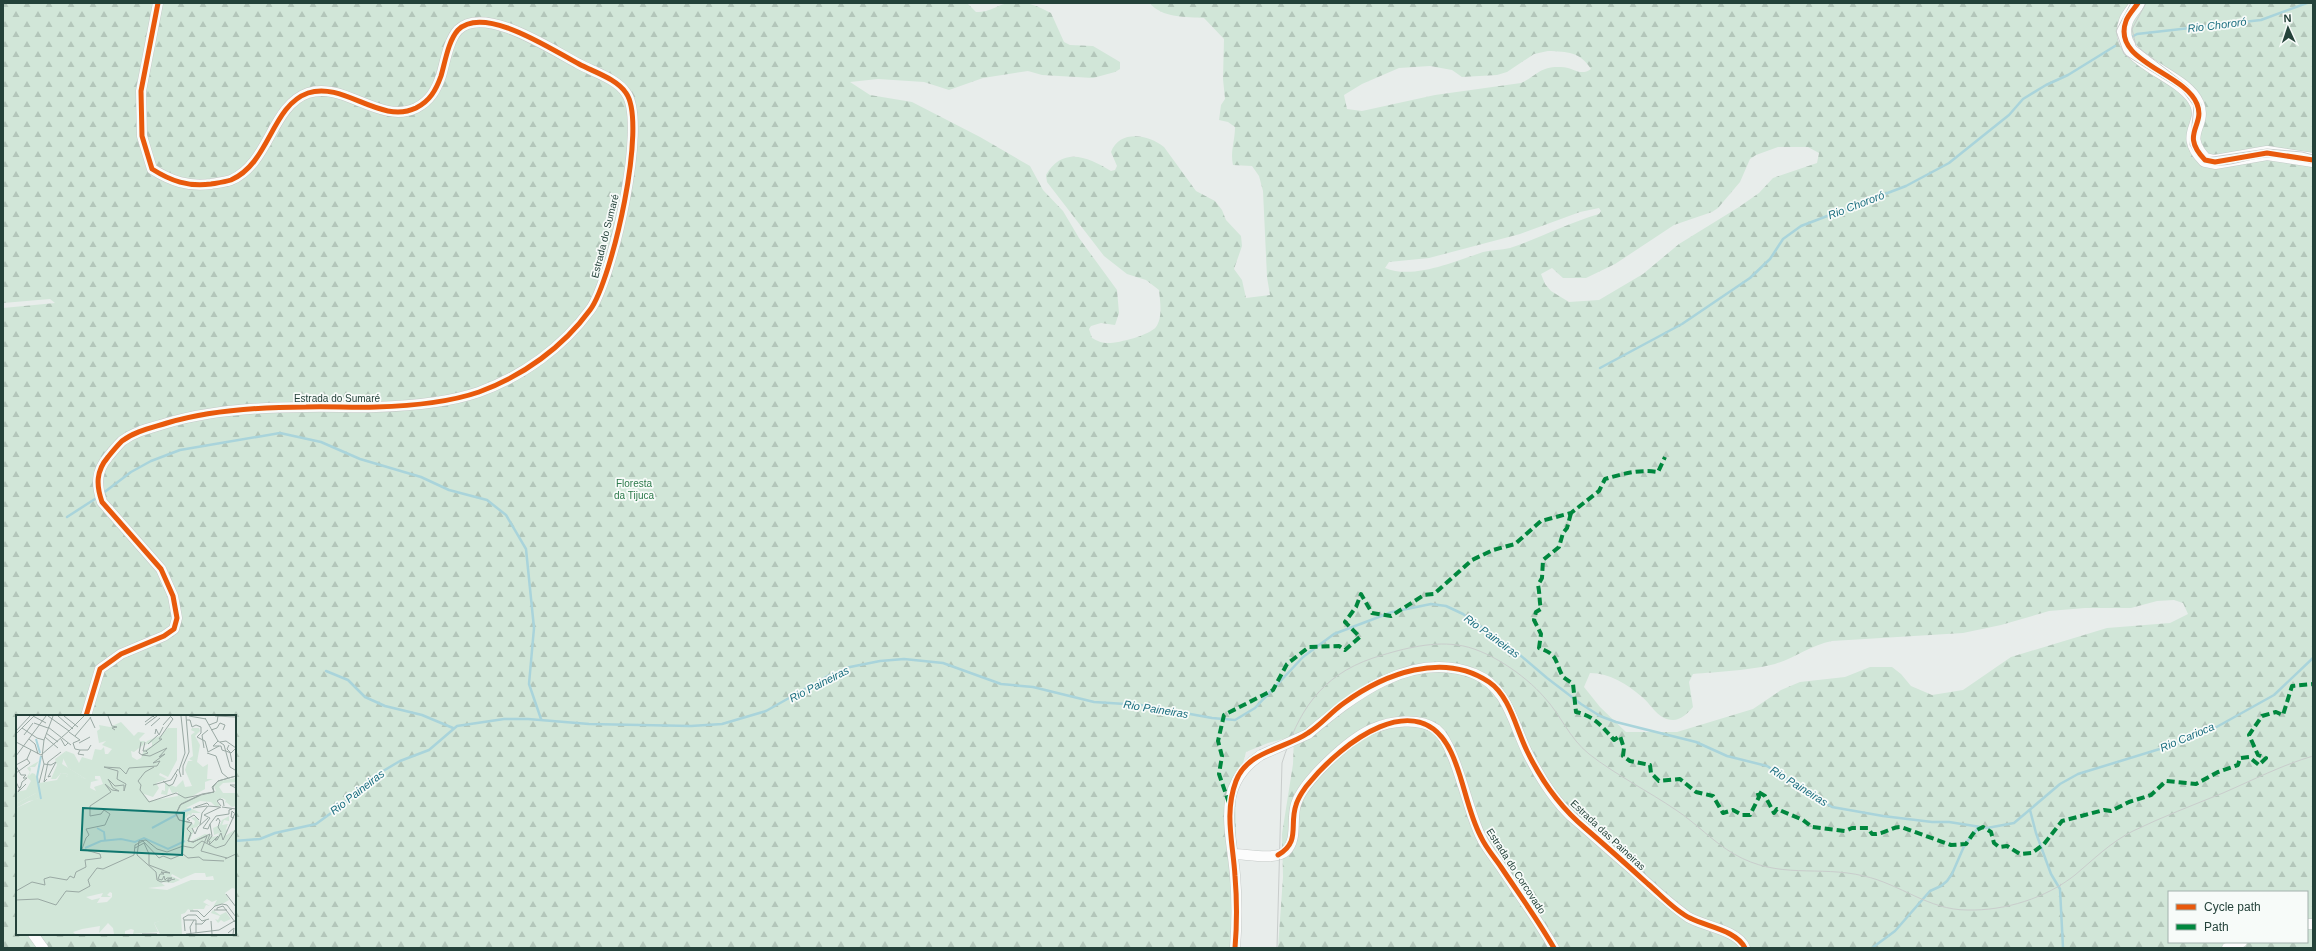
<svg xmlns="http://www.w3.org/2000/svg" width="2316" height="951" font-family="Arial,sans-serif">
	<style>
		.forest { fill: url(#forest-firs); fill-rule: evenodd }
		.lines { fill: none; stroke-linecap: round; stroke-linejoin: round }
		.stream { stroke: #a9d4db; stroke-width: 2.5 }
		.street-casing { stroke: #c5cac8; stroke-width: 11 }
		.secondary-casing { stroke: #c3cbc8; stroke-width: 15 }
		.street { stroke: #fcfcfc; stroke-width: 10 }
		.secondary { stroke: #fcfcfc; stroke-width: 14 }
		.tram { stroke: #c9cdcc; stroke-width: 1 }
		.rail { stroke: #c9cdcc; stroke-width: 2.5; stroke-dasharray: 8 4; stroke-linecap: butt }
		.street-bridge-casing { stroke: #c5cac8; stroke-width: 11; stroke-linecap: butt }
		.street-bridge { stroke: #fcfcfc; stroke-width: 10 }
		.quiet { stroke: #00873e; stroke-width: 4; stroke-dasharray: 8 4; stroke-linecap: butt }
		.cycleway-casing { stroke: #f7fbf9; stroke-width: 8 }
		.cycleway { stroke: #e8590c; stroke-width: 5 }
		.labels { text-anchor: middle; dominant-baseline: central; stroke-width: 3.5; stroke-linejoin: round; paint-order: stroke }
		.street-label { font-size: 10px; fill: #24423a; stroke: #f7fbf9 }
		.park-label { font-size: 10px; fill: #2d7a4b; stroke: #f7fbf9 }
		.water-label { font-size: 11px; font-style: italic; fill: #1c6f80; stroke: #f7fbf9 }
		.inset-river { fill: none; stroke: #a9d4db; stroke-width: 2 }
		.inset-road { fill: none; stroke: #9aa9a4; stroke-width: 1 }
		.view { fill: #0f766e; fill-opacity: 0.15; stroke: #0f766e; stroke-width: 2 }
		.inset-edge { fill: none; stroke: #24423a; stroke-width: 2 }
	</style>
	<defs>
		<pattern id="forest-firs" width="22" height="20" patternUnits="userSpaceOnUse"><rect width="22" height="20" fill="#d1e6d8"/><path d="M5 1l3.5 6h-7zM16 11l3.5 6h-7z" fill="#b3c6ba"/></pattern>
	</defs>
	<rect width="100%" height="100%" fill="#e8edeb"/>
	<!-- forest -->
	<path class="forest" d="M3,3H967L976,12C992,12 996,5 1009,3C1024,0 1038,6 1051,13L1064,42L1070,45L1093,46L1120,62V69L1115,72L1093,78L1042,75L1028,71L983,78L949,90L924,82L878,79L850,82L870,95L912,102L980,137L1030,166L1043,190L1063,211L1079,238L1117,290L1119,313L1115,325L1101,323L1091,326L1089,329L1092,338C1096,340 1101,343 1106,343C1117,344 1150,335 1156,327C1163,317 1160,301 1159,290L1146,280L1127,274L1104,256L1047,182L1046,175C1063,146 1088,157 1111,171L1115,170L1117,166L1111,152C1120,129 1149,135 1164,147L1196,191L1215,201L1222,210L1226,220L1241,236L1242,246L1234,269L1242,280L1246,298L1270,295L1267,277L1263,191L1259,176L1252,166L1233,165C1230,152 1235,141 1235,127L1228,122L1219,120L1221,105L1225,99L1223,79L1224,39L1204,18C1187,17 1161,18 1150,3H2313V948H1278L1283,877L1282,834L1293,764L1294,736L1268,743L1246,752L1235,793L1239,948H3V308L55,303L50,299L3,303ZM1548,51C1568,52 1579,51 1591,69C1580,77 1573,67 1561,67C1540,66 1538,75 1521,83L1435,95L1362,111L1347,109L1344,95L1362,84L1399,68L1430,66L1452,70L1462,77L1497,75L1507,72L1534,54ZM1778,147H1808L1819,153L1817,163L1773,178L1759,193L1739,207L1679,244L1643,274L1599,300L1569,302L1551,291L1545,284L1541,274L1552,268L1563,278H1586L1615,264L1674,225L1712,212L1718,208L1740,182L1750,159L1756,155ZM1599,208L1601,211L1599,214C1568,223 1540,238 1510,248C1501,250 1492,250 1483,252C1456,261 1413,280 1385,268L1389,262L1429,258L1520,234L1580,212ZM2174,600L2183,603L2188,614L2170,623L2107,628L2011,657L1963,690L1932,695L1911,686L1901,674L1892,667H1870L1845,677L1800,682L1781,690L1753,709L1677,732H1626L1600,707L1584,687L1590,673C1610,673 1627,684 1642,697C1652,705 1658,720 1673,720C1681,720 1688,713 1693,707L1689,682L1693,674C1717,672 1753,670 1775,664C1795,658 1811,645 1832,641L1963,633L2001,625L2049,611L2085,608H2131L2157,601ZM17,716H235V934H17ZM2169,892H2307V942H2169Z"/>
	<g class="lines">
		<!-- stream -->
		<g class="stream">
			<polyline points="2130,38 2137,34 2261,20 2307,3"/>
			<polyline points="1600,368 1682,324 1750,278 1770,259 1783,239 1801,226 1906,186 1949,163 2009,115 2023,99 2046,85 2068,75 2115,46"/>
			<polyline points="102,494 131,472 151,461 180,450 280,433 321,442 360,459 421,477 449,490 487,500 506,515 526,549 534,628 529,684 541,719"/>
			<polyline points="67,517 98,497"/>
			<polyline points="326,671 348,680 365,697 385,706 422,715 453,728"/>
			<polyline points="2030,810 2036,833 2051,874 2060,889 2063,948"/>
			<polyline points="235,841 260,839 275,833 316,824 338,808 373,777 400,761 429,750 457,726 504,719 528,719 589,724 691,726 722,724 766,711 828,676 850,667 880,661 904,659 943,663 1001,684 1033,687 1094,702 1141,705 1212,718 1235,720 1255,708 1303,657 1334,634 1392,612 1431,604 1446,606 1463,614 1514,650 1547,678 1581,704 1600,716 1616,722 1696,742 1727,756 1767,766 1832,807 1883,816 1932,822 1949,822 1987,828 2014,823 2060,784 2078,774 2176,744 2213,729 2274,695 2313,658"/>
			<polyline points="1872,948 1895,931 1930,891 1941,886 1947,881 1952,874 1965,844 1978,828"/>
		</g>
		<!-- street casing -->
		<g class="street-casing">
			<g id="street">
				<path d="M86,716L100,669L121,654L164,636L174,629L177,618L173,596L161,569L102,502C96,485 96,471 108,457C112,452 117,446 122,441C135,431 151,428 167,423C211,410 260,407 306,407C329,406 353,408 376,407C410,406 447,403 479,392C523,376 563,347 590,310C612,280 648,123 626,93C617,79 594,72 579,64C552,50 484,4 458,30C448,41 445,63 441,76C436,90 430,101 416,108C380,125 344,81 308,93C271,106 270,163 231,180C225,182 217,183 211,184C188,187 171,181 152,169L142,136L141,91L158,3"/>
				<path d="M1308,734C1353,696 1412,649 1475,674C1507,687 1513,723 1527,752C1538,774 1553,799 1571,816C1592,834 1612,852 1633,870C1650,886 1668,903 1688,917C1702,926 1739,930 1745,948"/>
				<path d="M1233,854C1247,854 1275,861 1286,851C1298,839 1291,819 1296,804C1304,780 1349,739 1372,729C1390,721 1419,717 1436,729C1456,745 1468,813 1481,837C1486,848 1495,858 1501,867C1519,894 1538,920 1554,948"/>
				<polyline points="2307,924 2313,924"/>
				<polyline points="33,934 43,948"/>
				<path d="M1235,948C1237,923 1237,899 1235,875C1231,829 1215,785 1261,755"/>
				<polyline points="2227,948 2242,942"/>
			</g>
		</g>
		<!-- secondary casing -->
		<g class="secondary-casing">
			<path id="secondary" d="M2138,3C2134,9 2128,15 2126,21C2111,62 2184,72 2197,104C2206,126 2179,133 2205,160L2215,162L2267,153L2313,160"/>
		</g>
		<!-- street -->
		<use href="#street" class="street"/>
		<!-- secondary -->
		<use href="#secondary" class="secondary"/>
		<!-- tram -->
		<g class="tram">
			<path d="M2131,3L2116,31L2124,54L2182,90L2194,106L2190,145C2209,180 2236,159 2267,157C2282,156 2299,160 2313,164"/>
			<polyline points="2146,3 2132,29 2136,46 2188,86 2201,104 2201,116 2196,136 2197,144 2206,158 2267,149 2302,152 2313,155"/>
			<path d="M1277,948L1282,763C1298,712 1320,676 1373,658C1398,650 1430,641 1457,645C1486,648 1525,675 1544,697C1561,715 1569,738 1589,754C1616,775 1648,791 1676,810C1696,823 1713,842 1734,854C1779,880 1818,865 1864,876C1900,884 1929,910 1967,910C2005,911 2046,898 2075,875C2094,859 2111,842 2133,831C2162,817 2193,805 2223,793C2253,780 2282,765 2313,756"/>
		</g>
		<!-- rail -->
		<polyline class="rail" points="2060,885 2061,885"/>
		<!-- street-bridge casing -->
		<g class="street-bridge-casing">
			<polyline id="street-bridge" points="1261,755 1308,734"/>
		</g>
		<!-- street-bridge -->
		<use href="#street-bridge" class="street-bridge"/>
		<!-- quiet -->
		<g class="quiet">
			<path d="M1571,513L1567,528L1563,533L1559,547L1543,560L1542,578L1538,585C1540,594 1539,600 1541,609L1536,612L1534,620L1541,634L1539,648C1559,655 1554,660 1563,677L1573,684L1576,712C1594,716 1602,726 1614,740L1620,736L1624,748L1623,756L1630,761L1650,765L1651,773L1659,781L1680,779L1696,792L1713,796L1723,813L1733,810L1742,815H1750L1759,797L1757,791L1765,796L1774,813L1777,809L1803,820L1812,827L1845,831L1852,828H1868L1872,834C1884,835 1890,827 1901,827L1951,845L1966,844L1975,831L1983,827L1991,832L1994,843L1999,847L2007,846L2020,854L2032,853L2044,844L2062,821L2104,810L2111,811L2129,802L2151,795L2166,781L2196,784L2218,772L2238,765L2240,758L2249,757L2259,765L2266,758L2258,755L2249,735L2262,716L2276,712L2283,715L2292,686L2313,684"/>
			<path d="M1229,803L1219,774L1222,756L1218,741L1224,715L1273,690L1287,664L1309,647L1339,646L1345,650L1360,637L1345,622L1356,607L1361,594L1372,613L1391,616L1424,595L1434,594L1472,560L1493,550L1515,544L1541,521L1571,513L1599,491L1605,479C1622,474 1639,469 1658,472L1665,457"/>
		</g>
		<!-- cycleway casing -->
		<g class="cycleway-casing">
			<g id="cycleway">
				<path d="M2138,3C2134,9 2128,15 2126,21C2111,62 2184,72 2197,104C2206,126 2179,133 2205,160L2215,162L2267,153L2313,160"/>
				<path d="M86,716L100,669L121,654L164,636L174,629L177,618L173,596L161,569L102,502C96,485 96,471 108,457C112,452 117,446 122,441C135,431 151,428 167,423C211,410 260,407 306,407C329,406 353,408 376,407C410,406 447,403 479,392C523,376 563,347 590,310C612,280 648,123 626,93C617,79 594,72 579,64C552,50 484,4 458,30C448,41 445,63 441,76C436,90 430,101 416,108C380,125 344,81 308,93C271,106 270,163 231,180C225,182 217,183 211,184C188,187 171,181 152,169L142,136L141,91L158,3"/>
				<path d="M1278,855C1301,842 1289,825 1296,805C1298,798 1305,787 1310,782C1341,744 1418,683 1451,752C1464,779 1467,811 1481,837C1486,848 1495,858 1501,867C1519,894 1538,920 1554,948"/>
				<path d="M1235,948C1237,924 1237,900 1235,876C1233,843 1224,813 1236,781C1247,751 1285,749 1308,733C1321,725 1331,712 1344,703C1384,674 1443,651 1489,682C1510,696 1516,729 1527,751C1541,780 1560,807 1585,828C1606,846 1627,865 1648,884C1661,895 1675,911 1690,918C1707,927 1736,930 1745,948"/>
			</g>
		</g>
		<!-- cycleway -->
		<use href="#cycleway" class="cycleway"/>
	</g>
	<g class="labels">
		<!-- street labels -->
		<g class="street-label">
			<text transform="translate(605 236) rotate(-76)">Estrada do Sumaré</text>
			<text x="337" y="398">Estrada do Sumaré</text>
			<text transform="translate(1608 835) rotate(43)">Estrada das Paineiras</text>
			<text transform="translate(1516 871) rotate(57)">Estrada do Corcovado</text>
		</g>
		<!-- park labels -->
		<g class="park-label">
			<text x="634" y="483">Floresta<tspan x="634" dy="12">da Tijuca</tspan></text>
		</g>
		<!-- water labels -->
		<g class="water-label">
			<text transform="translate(2217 25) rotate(-7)">Rio Chororó</text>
			<text transform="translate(1856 205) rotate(-21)">Rio Chororó</text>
			<text transform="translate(1492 636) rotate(36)">Rio Paineiras</text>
			<text transform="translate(819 684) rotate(-27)">Rio Paineiras</text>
			<text transform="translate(1156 709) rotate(9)">Rio Paineiras</text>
			<text transform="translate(2187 737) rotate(-23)">Rio Carioca</text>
			<text transform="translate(1799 786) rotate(32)">Rio Paineiras</text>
			<text transform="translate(357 792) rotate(-38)">Rio Paineiras</text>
		</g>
	</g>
	<!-- overview -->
	<g transform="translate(16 715)">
		<rect width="220" height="220" fill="#e8edeb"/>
		<path d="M50,36L46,49L70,64L57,60L50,62L52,59L45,58L40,64H35L41,50L39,44ZM20,78V83L23,82L19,85L13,86L0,93V89ZM165,198L166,219H144L138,208Z" fill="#d1e6d8"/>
		<path d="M105,7L118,21L122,17L129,18L123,24L124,26H129L127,30L118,37L115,36L116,42L121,45L125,43L128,35L136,31V27L129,30L131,26L146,20L152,13H161V45L152,62L144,58L143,60L151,64L140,68L143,73L137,82L128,79L133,86L162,81V77L156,78L153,72L151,80L145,79L146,75L149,76V68L160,72L167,65L169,72L176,71L169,55L172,46H177L173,44L177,41L175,20L179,17L175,15L176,13H183L184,16L179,21L184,30L181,47L187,52L192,49L191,64H197L189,67V74L171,84L196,78L200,76L198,71L203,66L220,63V67L207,68L203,72L207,78H220V91L216,92L210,87L208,90L210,85L206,83L200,86L204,91H199L195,87L184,86L170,93H174L185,98H176L175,101L173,99L169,104L178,110L179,106L175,103L180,102L184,108L181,112L174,114L178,115L173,127L189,119L195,120V122L202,121L203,118L198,120L197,113L204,110L206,105L213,101V106L208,105L206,110L212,109L210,114L212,116L209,121L220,114V174L216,173L209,178L213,185L208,188L197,192L201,185L196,187L191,184L187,187L194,191L190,190L188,194H177L178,197L172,194L169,198L138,208L142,217L117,219L118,215L115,214L109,216V219H98L97,213L92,208L83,218L84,211L66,214L57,217L59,219H0V93L22,83H17L20,78L0,89V77L10,75L15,66L11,62L14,57L11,53L23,46L19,52H14L15,54L13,61L16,58L19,59L23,68L41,65L45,58L52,59L50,62L56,59L70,64L52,53L47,43L50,36L58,39L63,48L66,42L76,45L79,34L85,35L88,32L89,39H92L96,34L86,30L90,26L83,28L81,16L84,14L83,10L94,12ZM79,61H84L87,69L78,72L80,76L74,73L75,67L83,65L79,64ZM179,158H189L190,162L197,161L198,165H175L151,175L132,173L149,171L144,167L157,168L164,165L155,161L156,159L165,164ZM94,177L96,178V182L91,187L81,188L84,183L76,185L70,182L87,178L85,182H95L91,180ZM197,195L204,200L210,197L215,204L208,207L205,205L202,208L199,204L202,205L204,201L195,198Z" fill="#d1e6d8" fill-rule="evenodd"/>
		<path class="inset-river" d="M20,24L24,38M25,41L21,62L25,84M161,99L175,94M81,113L88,117L89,125M136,113L160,100M69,133L85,126L105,124L119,127L128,123L152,134L169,126"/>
		<path class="inset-road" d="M17,1L30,8M32,1L53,16M42,1L57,14M48,1L62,12M92,1L96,11L101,12L96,13L99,15M165,1L169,38L163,55L165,62M173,1L190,4M199,1L220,2M74,2L79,13M189,3L202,26L208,30L214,52L219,55M171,5H174L176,12L180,10L185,12V18L181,22L189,26L192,37L203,31M129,7L137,1L139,3M18,8L32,13M129,10L141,1M147,10L155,1M193,10L201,7L202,1M135,11L144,3M32,12L55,30M6,13L21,23L28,25M195,15L201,13L204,8L209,10L207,15M0,16L14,1M53,16L68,1M53,17L64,25L57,28L59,34L64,35L62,39L68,40M30,18L42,27M0,19L18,1M139,19L140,14L143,20L147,12M8,20L17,8M59,21L75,2M29,22L42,33M13,24L19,29L22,39M45,24L49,31L52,28M202,26L197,31H205L206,35L209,36M0,27L25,40L53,16M125,27L123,38L126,40M129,27L127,36H130M204,27L210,26L220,33M63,28L74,22M132,29L142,20M213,30L211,34L214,37L216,47M188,33L186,20L192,15M64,35H72L75,30M210,36L215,38L220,33M191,38L200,41L206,58L212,63M0,41L30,1M26,42L28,25L37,1M28,49L35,50L40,47L32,62L35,61M0,50L11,44L15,35M0,51L5,60H10L7,63H11L6,67L5,71M138,52L129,57L122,66L125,70L124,75L133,87L160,78L169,83L184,80M0,58L14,48L11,44M167,60V51L173,37L170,1M31,64L28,67L32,47L45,37M147,66L153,71L157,69L161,60L159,58M0,67L3,73L5,71L2,77L10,69M23,68L28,49L26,41M137,70L155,65L162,54M220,70H214L220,73M205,91L201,86L204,84L207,85L208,91M179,92L191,88L193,90M206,92L220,94M177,93L191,91M218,103L215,102L216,96L218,98M174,106L171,104L178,100L183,105M200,106L202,103L204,106L202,112L205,117M176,108L163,105L160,99L164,90L185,80L198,77L197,72L202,66L220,61M176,108L171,114L175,118L172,126L178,127M194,109L200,101L213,99V95L216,94M184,110L186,98L192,91L204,92M176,113L179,119L182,112L192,103M205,118L207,125L220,96M194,126L193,130L202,121L199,125H201L205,118M177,127L191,121L185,136L211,143M191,127L194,119L177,127L172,126L175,118L171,114L176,108L163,105L160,99L165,89L186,79L198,77L196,72L202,66L220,61M191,128L196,121L194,109L192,114L187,113L194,103L188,100L205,92M119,133L128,128L133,139V150L154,158L145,157L148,159H144L142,164L146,165L148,161L149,165L151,163H156L152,164V167L155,165M209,144L220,139M159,164L145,167L141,165L140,157L121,140L123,126L130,125L141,134L151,137L167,131L177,133L186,126L200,133L209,130L220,114M0,176L16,167L29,170L28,164L34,162L51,165L54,161L58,163L60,157L70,152L69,145L85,143L84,139L66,134L70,123L73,120L70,114L89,110L94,99L88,95L85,99L74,101V91L95,77L89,69L96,75L103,76L97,73L92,64L99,71L108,70V76L110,69L101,64L102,56L88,52L104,53L110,59L113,53L141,51L144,46L137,48L149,39L143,42L151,33L134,41L126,40L132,38L130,36L146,24H143L157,4L155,2M210,179L220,192M0,185L22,184L40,190L50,176L63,177L74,171L72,165L81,153L87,154L118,140L119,130L127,126L143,143L147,141L155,144L167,139L172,143L183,142L187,145L208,146M198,195H211M201,195V193L207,191L219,207M174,196H182L188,202L199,191L206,189L211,190L220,202M168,205L167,203L172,200H180L186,206L193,204M178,205H180V218M195,206L196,219M179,209H186L190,205M169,216L168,205H178M212,218L218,213L217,219M126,219H141M170,219L203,215L220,205M175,219L174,212L178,205"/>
		<path class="view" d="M67,93L168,98L166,140L65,135Z"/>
		<rect width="220" height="220" class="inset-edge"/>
	</g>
	<!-- border -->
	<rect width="2316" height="951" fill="none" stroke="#24423a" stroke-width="8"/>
	<!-- legend -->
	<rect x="2168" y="891" width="140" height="52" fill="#f7fbf9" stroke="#a3b1ad"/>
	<rect x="2176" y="904" width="20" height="6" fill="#e8590c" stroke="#a3b1ad"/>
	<text x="2204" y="911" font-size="12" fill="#24423a">Cycle path</text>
	<rect x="2176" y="924" width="20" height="6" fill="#00873e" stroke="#a3b1ad"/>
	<text x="2204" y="931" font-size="12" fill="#24423a">Path</text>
	<!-- north arrow -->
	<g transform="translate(2288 28) rotate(357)" stroke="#f7fbf9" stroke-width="3" paint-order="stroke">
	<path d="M0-3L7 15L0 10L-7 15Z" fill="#24423a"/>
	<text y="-6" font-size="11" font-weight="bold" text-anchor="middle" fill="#24423a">N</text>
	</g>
</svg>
